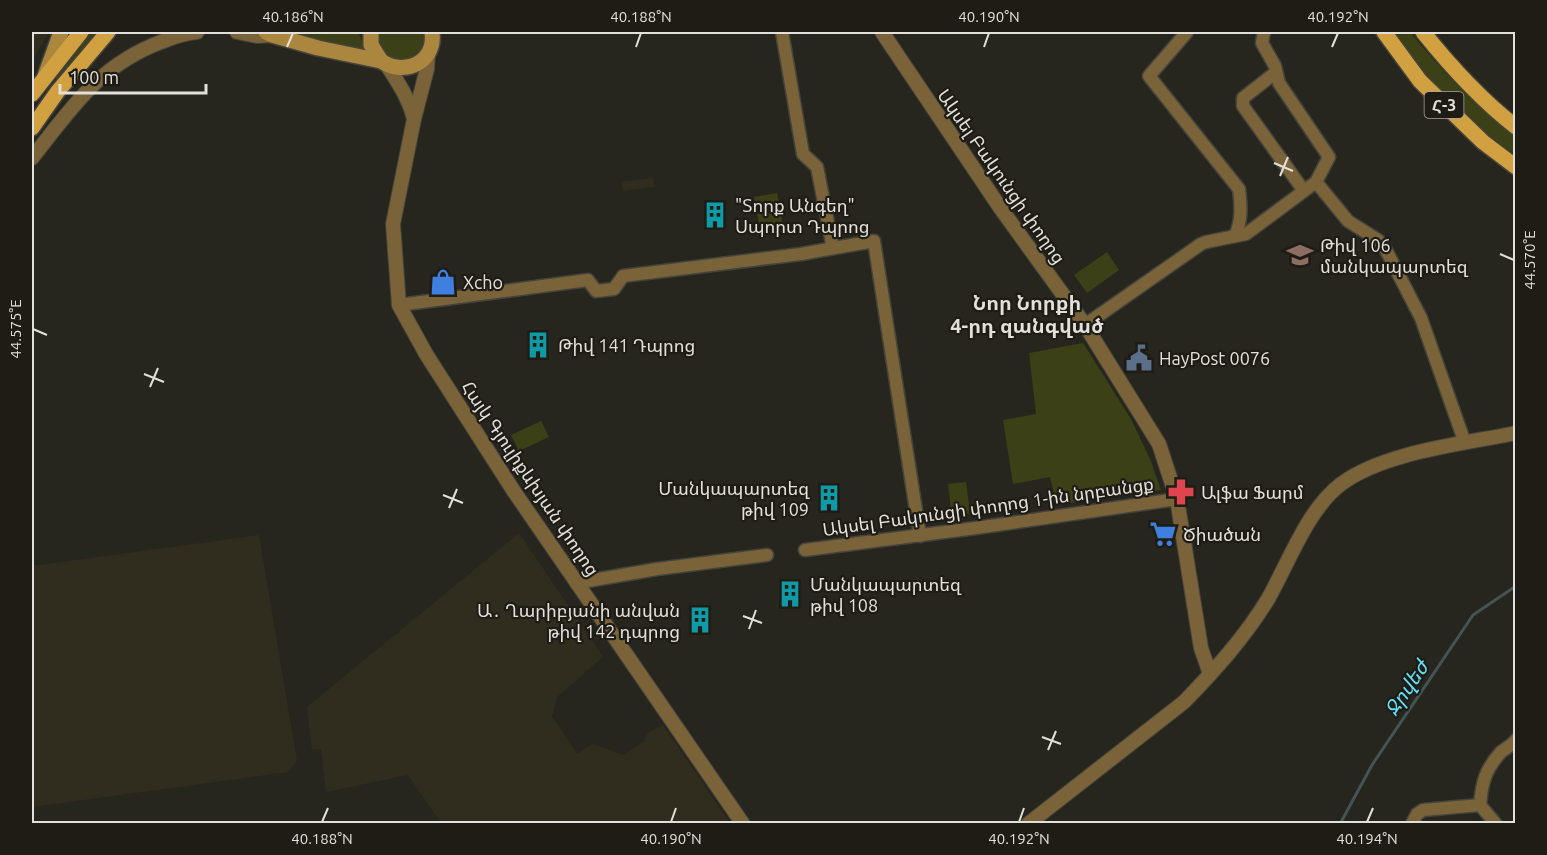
<svg xmlns="http://www.w3.org/2000/svg" width="1547" height="855" font-family="Ubuntu,'Noto Sans Armenian',sans-serif">
	<style>
		.built { fill: #302d1f }
		.green { fill: #3b4017 }
		.lines { fill: none; stroke-linecap: round; stroke-linejoin: round }
		.stream { stroke: #445355; stroke-width: 3 }
		.minor-casing { stroke: #45443c; stroke-width: 15 }
		.tertiary-casing { stroke: #45443c; stroke-width: 16 }
		.secondary-casing { stroke: #45443c; stroke-width: 18 }
		.primary-casing { stroke: #45443c; stroke-width: 18 }
		.minor { stroke: #7a6339; stroke-width: 12 }
		.tertiary { stroke: #7a6339; stroke-width: 14 }
		.secondary { stroke: #ab863f; stroke-width: 15 }
		.primary { stroke: #d1a041; stroke-width: 15 }
		.ticks { fill: none; stroke: #e1e0db; stroke-width: 2 }
		.labels { text-anchor: middle; dominant-baseline: central; stroke-width: 4.5; stroke-linejoin: round; paint-order: stroke }
		.shield { fill: #1e1c15; stroke: #a6a5a0; stroke-width: 1.5 }
		.shield-label { font-size: 16px; font-weight: bold; fill: #e1e0db }
		.street-label { font-size: 18px; fill: #e1e0db; stroke: #1e1c15 }
		.poi-label { font-size: 18px; fill: #e1e0db; stroke: #1e1c15; text-anchor: start }
		.neighbourhood-label { font-size: 20px; font-weight: bold; fill: #e1e0db; stroke: #1e1c15 }
		.water-label { font-size: 20px; font-style: italic; fill: #62e2fa; stroke: #1e1c15 }
		.neatline { fill: none; stroke: #e1e0db; stroke-width: 2 }
		.ticks-label { font-size: 15px; text-anchor: middle; fill: #e1e0db }
	</style>
	<rect width="100%" height="100%" fill="#27261e"/>
	<!-- built -->
	<g class="built">
		<polygon points="32,32 49,32 32,62"/>
		<polygon points="653,178 654,187 623,191 621,182"/>
		<polygon points="519,533 603,657 557,697 552,717 577,754 593,744 624,755 645,741 647,734 663,725 730,823 441,823 408,775 326,792 321,749 312,750 307,707"/>
		<polygon points="259,535 297,761 288,772 32,807 32,566"/>
	</g>
	<!-- green -->
	<g class="green">
		<polygon points="92,32 100,32 57,80 55,76"/>
		<polygon points="296,32 358,32 368,53 300,37"/>
		<path d="M379,32H424C430,69 374,70 379,32Z"/>
		<path d="M1392,32H1410C1441,70 1476,106 1515,136V154C1468,123 1424,78 1392,32Z"/>
		<polygon points="777,193 784,230 761,234 754,197"/>
		<polygon points="1107,252 1119,270 1087,293 1074,275"/>
		<polygon points="1083,343 1131,419 1150,459 1161,490 1057,505 1050,477 1013,484 1003,420 1036,414 1029,353"/>
		<polygon points="541,421 549,437 519,451 511,435"/>
		<polygon points="966,482 970,513 957,515 951,509 948,484"/>
	</g>
	<g class="lines">
		<!-- stream -->
		<polyline class="stream" points="1340,824 1372,765 1473,615 1516,586"/>
		<!-- minor casing -->
		<g class="minor-casing">
			<g id="minor">
				<polyline points="782,32 803,154 817,167 833,248"/>
				<path d="M1187,32L1149,76L1239,189C1241,205 1242,221 1235,236"/>
				<polyline points="1264,32 1262,43 1275,66 1279,83 1329,157 1316,182 1348,221 1378,240 1386,250 1421,318 1465,443"/>
				<polyline points="1275,73 1243,98 1243,106 1304,191"/>
				<polyline points="399,305 588,280 596,291 614,289 623,276 801,254 874,241 920,536"/>
				<polyline points="1085,325 1201,244 1206,242 1246,234 1316,182"/>
				<polyline points="805,550 976,528 1177,499"/>
				<polyline points="576,583 657,569 767,555"/>
				<path d="M1480,805C1482,782 1485,770 1501,752C1506,748 1511,746 1516,740"/>
				<polyline points="1480,805 1496,824"/>
				<polyline points="1412,824 1417,814 1423,810 1480,805"/>
			</g>
		</g>
		<!-- tertiary casing -->
		<g class="tertiary-casing">
			<g id="tertiary">
				<polyline points="237,32 257,36 272,35"/>
				<polyline points="882,32 1001,209 1085,325 1159,444 1177,499 1201,648 1210,674"/>
				<polyline points="428,54 427,69 414,119 393,224 399,305 426,354 513,490 743,824"/>
				<path d="M387,65C398,83 409,98 414,119"/>
				<path d="M32,158C71,109 99,65 161,42C173,37 184,33 197,32"/>
				<path d="M1028,824L1184,702C1215,670 1245,637 1268,599C1289,562 1307,510 1341,484C1384,452 1463,444 1516,433"/>
			</g>
		</g>
		<!-- secondary casing -->
		<g class="secondary-casing">
			<g id="secondary">
				<path d="M266,32L272,35L318,48L381,61C405,77 436,62 432,32"/>
				<polyline points="371,32 371,45 381,61"/>
				<polyline points="45,76 61,32"/>
			</g>
		</g>
		<!-- primary casing -->
		<g class="primary-casing">
			<g id="primary">
				<polyline points="1384,32 1420,81 1483,142 1516,167"/>
				<path d="M1423,32C1451,67 1480,99 1516,127"/>
				<polyline points="32,94 81,32"/>
				<polyline points="32,128 58,91 108,32"/>
			</g>
		</g>
		<!-- minor -->
		<use href="#minor" class="minor"/>
		<!-- tertiary -->
		<use href="#tertiary" class="tertiary"/>
		<!-- secondary -->
		<use href="#secondary" class="secondary"/>
		<!-- primary -->
		<use href="#primary" class="primary"/>
	</g>
	<!-- ticks -->
	<path class="ticks" d="M287,47L293,33M636,47L641,33M984,47L989,33M1332,47L1338,33M1274,163L1293,171M1280,176L1288,157M1500,254L1514,260M33,329L47,335M144,374L164,382M150,387L158,368M443,495L463,503M449,508L457,489M743,616L762,623M749,629L756,610M1042,737L1061,744M1048,750L1056,731M322,822L328,808M671,822L676,808M1019,822L1024,808M1367,822L1373,808"/>
	<!-- icons -->
	<defs>
		<g id="building-bare" transform="scale(2.07)"><path d="M-4-6H4V6H1V3H-1V6H-4ZM-2.5-4.3h1.7v1.8h-1.7ZM.8-4.3h1.7v1.8H.8ZM-2.5-1h1.7V.8h-1.7ZM.8-1h1.7V.8H.8Z" fill="#0f9aa8" stroke="#1e1c15" stroke-width="2.5" paint-order="stroke"/></g>
		<g id="school-bare" transform="scale(2.07)"><path d="M0-5L7-2L0 1L-7-2ZM-4 1L0 2.5L4 1V4Q0 6-4 4Z" fill="#8d6e63" stroke="#1e1c15" stroke-width="2.5" paint-order="stroke"/></g>
		<g id="shop-bare" transform="scale(2.07)"><path d="M-5-2.5h2.3a2.7 3.5 0 0 1 5.4 0H5L5.5 6h-11ZM-1.5-2.5h3a1.5 2.3 0 0 0-3 0Z" fill="#3f7fe0" stroke="#1e1c15" stroke-width="2.5" paint-order="stroke"/></g>
		<g id="civic-bare" transform="scale(2.07)"><path d="M-.6-6.5H3V-4.5H.6V-3L4-1V1h2V6H-6V1h2V-1L-.6-3ZM-1.2 2.5V6h2.4V2.5Z" fill="#5c6f8a" stroke="#1e1c15" stroke-width="2.5" paint-order="stroke"/></g>
		<g id="pharmacy-bare" transform="scale(2.07)"><path d="M-2-6h4v4h4v4h-4v4h-4v-4h-4v-4h4Z" fill="#e0444e" stroke="#1e1c15" stroke-width="2.5" paint-order="stroke"/></g>
		<g id="supermarket-bare" transform="scale(2.07)"><path d="M-6-5.5h2.5l.6 2H6L4.5 2H-2.5L-4.4-4H-6ZM-1.5 3.2a1.3 1.3 0 1 0 .1 0ZM3 3.2a1.3 1.3 0 1 0 .1 0Z" fill="#3f7fe0" stroke="#1e1c15" stroke-width="2.5" paint-order="stroke"/></g>
	</defs>
	<g fill-rule="evenodd">
		<use href="#building-bare" x="715" y="215"/>
		<use href="#school-bare" x="1300" y="255"/>
		<use href="#shop-bare" x="443" y="282"/>
		<use href="#building-bare" x="538" y="345"/>
		<use href="#civic-bare" x="1139" y="358"/>
		<use href="#pharmacy-bare" x="1181" y="492"/>
		<use href="#building-bare" x="829" y="498"/>
		<use href="#supermarket-bare" x="1163" y="534"/>
		<use href="#building-bare" x="790" y="594"/>
		<use href="#building-bare" x="700" y="620"/>
	</g>
	<g class="labels">
		<!-- shield labels -->
		<rect class="shield" x="1424.5" y="92" width="39" height="26" rx="4.5"/>
		<g class="shield-label">
			<text x="1444" y="105">Հ-3</text>
		</g>
		<!-- street labels -->
		<g class="street-label">
			<text transform="translate(1002 176) rotate(55)">Ակսել Բակունցի փողոց</text>
			<text transform="translate(531 478) rotate(56)">Հայկ Գյուլիքևխյան փողոց</text>
			<text transform="translate(988 506) rotate(-8)">Ակսել Բակունցի փողոց 1-ին նրբանցք</text>
		</g>
		<!-- poi labels -->
		<g class="poi-label">
			<text x="735" y="205">"Տորք Անգեղ"<tspan x="735" dy="21">Սպորտ Դպրոց</tspan></text>
			<text x="1320" y="245">Թիվ 106<tspan x="1320" dy="21">մանկապարտեզ</tspan></text>
			<text x="463" y="282">Xcho</text>
			<text x="558" y="345">Թիվ 141 Դպրոց</text>
			<text x="1159" y="358">HayPost 0076</text>
			<text x="809" y="488" text-anchor="end">Մանկապարտեզ<tspan x="809" dy="21">թիվ 109</tspan></text>
			<text x="1201" y="492">Ալֆա Ֆարմ</text>
			<text x="1183" y="534">Ծիածան</text>
			<text x="810" y="584">Մանկապարտեզ<tspan x="810" dy="21">թիվ 108</tspan></text>
			<text x="680" y="610" text-anchor="end">Ա․ Ղարիբյանի անվան<tspan x="680" dy="21">թիվ 142 դպրոց</tspan></text>
		</g>
		<!-- neighbourhood labels -->
		<g class="neighbourhood-label">
			<text x="1027" y="302">Նոր Նորքի<tspan x="1027" dy="23">4-րդ զանգված</tspan></text>
		</g>
		<!-- water labels -->
		<g class="water-label">
			<text transform="translate(1406 688) rotate(-56)">Ջրվեժ</text>
		</g>
	</g>
	<!-- border -->
	<rect width="1547" height="855" fill="none" stroke="#1e1c15" stroke-width="66"/>
	<!-- scale -->
	<path d="M60 84v9h146v-9" fill="none" stroke="#e1e0db" stroke-width="3"/>
	<text x="69" y="84" font-size="18" fill="#e1e0db" stroke="#1e1c15" stroke-width="4.5" paint-order="stroke">100 m</text>
	<rect x="33" y="33" width="1481" height="789" class="neatline"/>
	<g class="ticks-label">
		<text x="293" y="22">40.186°N</text>
		<text x="641" y="22">40.188°N</text>
		<text x="989" y="22">40.190°N</text>
		<text x="1338" y="22">40.192°N</text>
		<text transform="translate(1530 260) rotate(-90)" y="5">44.570°E</text>
		<text transform="translate(16 329) rotate(-90)" y="5">44.575°E</text>
		<text x="322" y="844">40.188°N</text>
		<text x="671" y="844">40.190°N</text>
		<text x="1019" y="844">40.192°N</text>
		<text x="1367" y="844">40.194°N</text>
	</g>
</svg>
